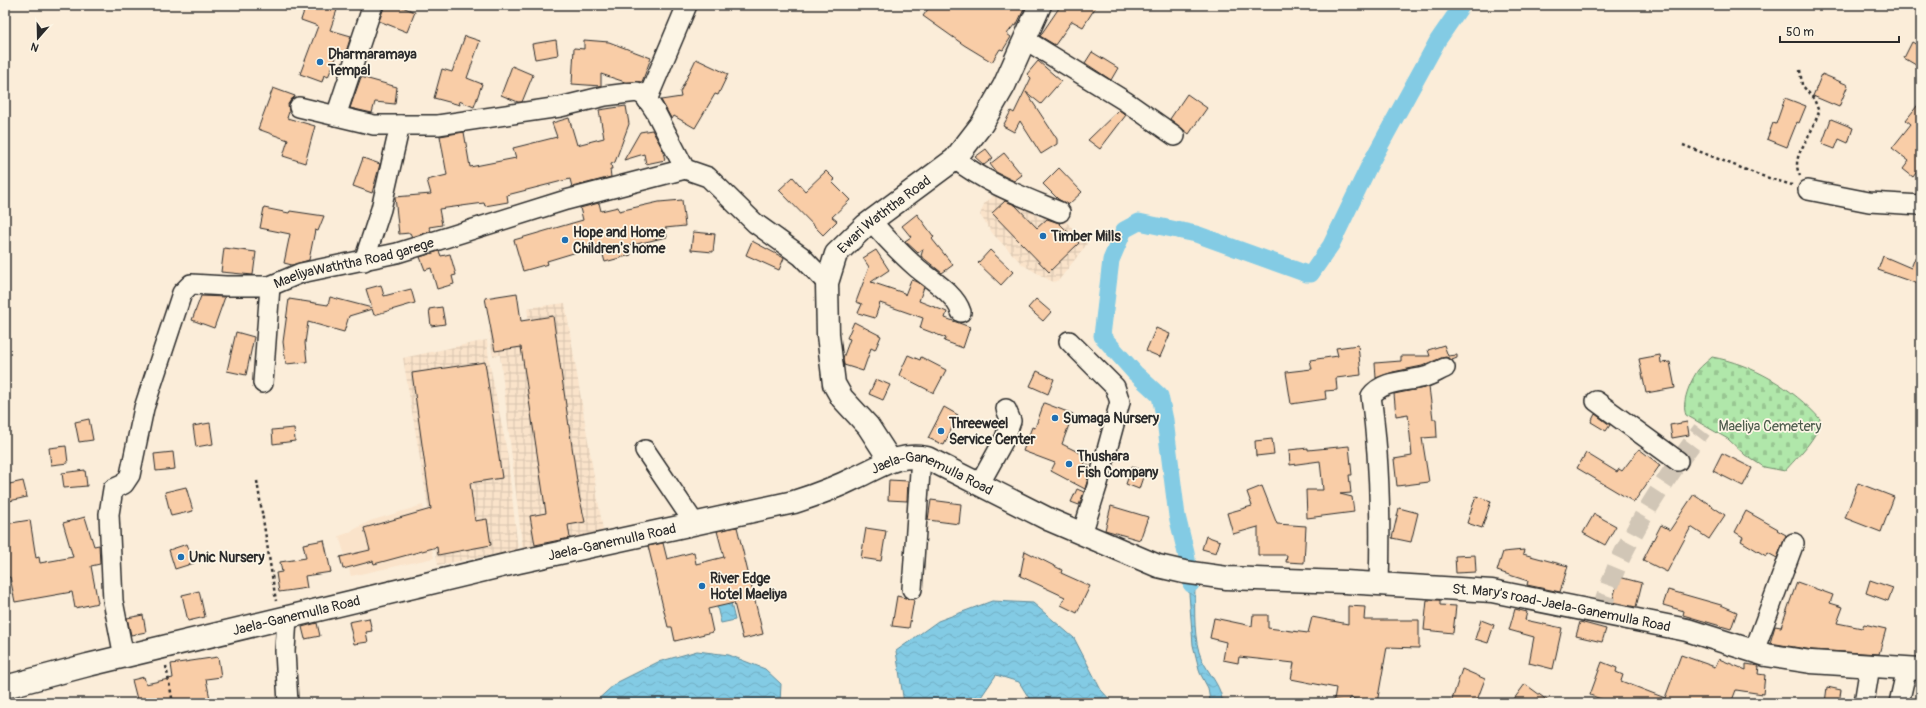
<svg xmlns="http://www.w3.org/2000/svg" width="1926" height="708" font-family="Pangolin,sans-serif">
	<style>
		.built { fill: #fae3ca }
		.industrial { fill: url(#industrial-grid) }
		.cemetery { fill: url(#cemetery-stones); stroke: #6e896a }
		.water { fill: url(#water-waves); stroke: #608b9a }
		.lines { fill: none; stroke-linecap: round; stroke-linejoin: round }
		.canal { stroke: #83cbe4; stroke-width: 17 }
		.building { fill: #f9cda7; stroke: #2b2b2b }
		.minor-tunnel { stroke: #d1c6b6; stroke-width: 19; stroke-dasharray: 19 10; stroke-linecap: butt }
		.minor-casing { stroke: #2b2b2b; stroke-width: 22 }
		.tertiary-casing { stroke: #2b2b2b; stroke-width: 25 }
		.secondary-casing { stroke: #2b2b2b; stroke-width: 25 }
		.path { stroke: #2b2b2b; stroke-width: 2.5; stroke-dasharray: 3 3; stroke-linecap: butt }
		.minor { stroke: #fcf5e5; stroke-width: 19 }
		.tertiary { stroke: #fcf5e5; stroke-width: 22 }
		.secondary { stroke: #fcf5e5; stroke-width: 22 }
		.poi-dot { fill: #1f6fb2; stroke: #fcf5e5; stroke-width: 1.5 }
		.labels { text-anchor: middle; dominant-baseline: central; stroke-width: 3.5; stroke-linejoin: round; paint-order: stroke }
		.poi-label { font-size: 14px; font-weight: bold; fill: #2b2b2b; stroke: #fcf5e5; text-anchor: start }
		.street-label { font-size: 14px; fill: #2b2b2b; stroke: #fcf5e5 }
		.park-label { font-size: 14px; fill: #4c5a4b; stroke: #fcf5e5 }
	</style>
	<defs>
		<pattern id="industrial-grid" width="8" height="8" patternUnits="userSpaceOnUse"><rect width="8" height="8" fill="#fae3ca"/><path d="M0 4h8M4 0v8" fill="none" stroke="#d6c3ae"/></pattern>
		<pattern id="cemetery-stones" width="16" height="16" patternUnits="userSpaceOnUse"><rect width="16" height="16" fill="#b0e7aa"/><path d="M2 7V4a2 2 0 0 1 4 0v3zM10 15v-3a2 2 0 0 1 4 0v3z" fill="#98c692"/></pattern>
		<pattern id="water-waves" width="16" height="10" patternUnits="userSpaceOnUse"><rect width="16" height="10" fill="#83cbe4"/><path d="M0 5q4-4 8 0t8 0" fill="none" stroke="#71aec4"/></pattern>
	</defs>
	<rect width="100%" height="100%" fill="#fbedd9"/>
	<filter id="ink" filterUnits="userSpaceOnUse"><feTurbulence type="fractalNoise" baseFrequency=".025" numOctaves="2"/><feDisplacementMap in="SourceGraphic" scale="8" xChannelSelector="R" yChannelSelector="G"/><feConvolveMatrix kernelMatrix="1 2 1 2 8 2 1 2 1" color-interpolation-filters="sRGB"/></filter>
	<g filter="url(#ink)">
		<!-- built -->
		<polygon class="built" points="423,505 434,558 351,576 339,536 348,533 370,521"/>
		<!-- industrial -->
		<g class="industrial">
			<polygon points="1000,190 1026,203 1036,215 1042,219 1050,210 1062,217 1087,244 1059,280 1054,282 1049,280 1023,265 993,234 980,215 984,204"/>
			<polygon points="565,303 604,536 523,553 500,355 493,356 489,330 529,322 527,308"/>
			<polygon points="487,340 489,360 507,452 518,550 438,565 403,358"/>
		</g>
		<!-- cemetery -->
		<path class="cemetery" d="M1712,357C1752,364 1793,388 1820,419C1820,436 1796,458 1785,471L1764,467L1745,455L1728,439L1686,415C1681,402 1690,382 1698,370C1702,365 1708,361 1712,357Z"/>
		<!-- water -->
		<g class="water">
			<path d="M1188,581H1195C1195,604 1193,630 1199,652C1204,669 1220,683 1222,699L1242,703H1207L1210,701L1208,688L1200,673L1193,645Z"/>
			<polygon points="728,591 735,620 721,623 714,595"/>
			<polygon points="992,601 1033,603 1074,638 1101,690 1113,703 1032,703 1019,682 996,675 977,703 904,703 896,651 938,621"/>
			<polygon points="697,651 729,655 765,669 781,684 780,703 594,703 616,683 658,662"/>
		</g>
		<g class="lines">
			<!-- canal -->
			<polyline class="canal" points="1191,584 1186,553 1177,516 1165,420 1160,396 1135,373 1102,336 1111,260 1124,230 1139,222 1196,234 1307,274 1311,274 1331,245 1370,164 1438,40 1462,5"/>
		</g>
		<!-- building -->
		<g class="building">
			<polygon points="306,5 323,5 337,10 330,30 351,36 345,55 338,53 328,77 324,75 322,82 300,74 318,26 301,20"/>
			<polygon points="385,5 397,5 415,12 407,32 379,21"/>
			<polygon points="931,5 1026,5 1016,26 1014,25 1007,34 1011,37 1003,50 1000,49 992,62 964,45 923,16"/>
			<polygon points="1061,5 1097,5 1083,27 1072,21 1055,45 1040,36"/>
			<polygon points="465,36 480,41 467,78 482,84 474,107 459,101 460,105 434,98 442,69 452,72"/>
			<polygon points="556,40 558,55 535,59 532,44"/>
			<polygon points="584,40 609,42 651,58 642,82 625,82 601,74 601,86 572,84 574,48 584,49"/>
			<polygon points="1912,42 1921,47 1921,68 1904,58"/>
			<polygon points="1092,52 1118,68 1111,80 1085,63"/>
			<polygon points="696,59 728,74 718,95 715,94 695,128 674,116 672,119 671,118 661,100 681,97 680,92"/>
			<polygon points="1038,61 1061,81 1041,104 1026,92 1057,139 1057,144 1041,154 1020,121 1014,132 1003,126 1011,111 1014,113 1031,78 1027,74"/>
			<polygon points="512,66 533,75 522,102 518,102 501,95"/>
			<polygon points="1822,74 1848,85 1839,107 1813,96"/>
			<polygon points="361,77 397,87 395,104 375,102 372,113 350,108"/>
			<polygon points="273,88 295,96 288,104 289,112 287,118 315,126 305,163 283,156 288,140 258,129"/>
			<polygon points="1187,94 1207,108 1189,134 1170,119"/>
			<polygon points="1785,98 1806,106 1799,123 1797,122 1787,147 1767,139 1773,123 1776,124"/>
			<polygon points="1921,101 1921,170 1919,169 1913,177 1903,169 1909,161 1892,148 1911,124 1906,120"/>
			<polygon points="626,106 629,124 615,162 611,164 612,169 610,169 611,177 572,187 570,179 507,195 508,202 485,206 484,203 439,209 442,225 429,227 431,231 412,237 410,233 399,234 395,197 431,194 427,180 447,175 440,136 464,132 470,167 516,158 513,148 557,137 552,123 569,118 577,145 604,138 599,110"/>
			<polygon points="1119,110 1126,115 1100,149 1088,140"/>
			<polygon points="1831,119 1853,128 1848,143 1839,139 1835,149 1822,144"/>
			<polygon points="652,130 662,148 665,160 646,164 644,154 624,160 640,132"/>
			<polygon points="986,149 993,158 984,165 975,157"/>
			<polygon points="1004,153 1022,175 1014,181 996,172 990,164"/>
			<polygon points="363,158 380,164 372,193 353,186"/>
			<polygon points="1059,168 1082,192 1068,205 1058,199 1043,184"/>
			<polygon points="826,171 835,180 832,182 850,200 832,217 837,221 823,235 779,190 793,177 805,191"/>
			<polygon points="682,200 685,226 665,228 667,237 628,246 631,255 605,262 600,245 547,261 548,264 523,271 514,240 583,220 580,208 599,203 601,211 618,207 619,211 659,202"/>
			<polygon points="1005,201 1015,205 1037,228 1047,219 1059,223 1079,243 1049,272 992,213"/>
			<polygon points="264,208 289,213 290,211 324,216 318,231 315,230 309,260 292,265 284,263 290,234 260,228"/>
			<polygon points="917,214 934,237 932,239 953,265 942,273 921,256 923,249 918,253 905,241 911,237 902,226"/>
			<polygon points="693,232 715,234 713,252 691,250"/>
			<polygon points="752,241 784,258 779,270 746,255"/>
			<polygon points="1920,245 1921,285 1878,270 1883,256 1911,268"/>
			<polygon points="224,248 256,252 253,275 221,272"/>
			<polygon points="876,250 889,270 871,282 904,293 905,295 911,280 918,282 924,287 919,301 947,312 945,318 970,327 963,348 944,341 946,338 920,328 923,318 880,303 875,318 858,313 862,304 856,302 869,267 863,258"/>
			<polygon points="990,250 1013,272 1001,285 978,263"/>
			<polygon points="439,251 441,256 450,254 456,275 452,276 454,284 437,289 431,268 425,270 420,257"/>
			<polygon points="381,285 384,296 411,289 415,303 374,315 372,309 349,316 344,332 308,322 305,343 307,362 286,364 283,342 289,299 328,305 330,297 372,308 366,289"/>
			<polygon points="517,293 521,321 553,316 579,495 585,522 568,525 570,538 535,545 530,516 546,513 521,347 495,351 485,298"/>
			<polygon points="201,296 225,297 214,328 192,320"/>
			<polygon points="1036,299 1051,312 1043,321 1028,308"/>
			<polygon points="442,307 445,324 431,326 429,309"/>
			<polygon points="854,322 881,336 875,350 871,348 863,371 844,365 843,358 850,339 847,338"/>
			<polygon points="1156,328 1170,334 1160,357 1146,351"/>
			<polygon points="236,332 254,337 246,375 227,371"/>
			<polygon points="1358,345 1361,375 1336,378 1337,390 1325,391 1326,399 1291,404 1286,372 1312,369 1310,360 1338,356 1336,348"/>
			<polygon points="1444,345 1448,356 1457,355 1457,358 1452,360 1446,357 1441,358 1422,366 1393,372 1376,378 1375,363 1401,361 1401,356 1430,356 1428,350"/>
			<polygon points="908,355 920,360 921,357 946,370 934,393 899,375"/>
			<polygon points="1660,355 1661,363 1670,362 1675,388 1646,393 1639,359"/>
			<polygon points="485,362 502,478 470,483 475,521 487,519 491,545 438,555 437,547 374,564 373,561 343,569 340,557 370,550 364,528 431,509 412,373"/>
			<polygon points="1037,371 1054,379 1048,394 1030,386"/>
			<polygon points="876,379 890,385 883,400 869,394"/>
			<polygon points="1429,387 1433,419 1436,419 1437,437 1422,438 1429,482 1397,486 1394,459 1412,456 1408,414 1396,416 1394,394"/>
			<polygon points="1044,403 1073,414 1062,444 1088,457 1084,464 1091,467 1085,489 1051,471 1055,463 1023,451 1032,427 1035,428"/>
			<polygon points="944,407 958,415 944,445 928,438"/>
			<polygon points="1595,414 1610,425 1606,431 1591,422"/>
			<polygon points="89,419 93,440 79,442 75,422"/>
			<polygon points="1687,422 1689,435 1672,438 1670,425"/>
			<polygon points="210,423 213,444 196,447 193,426"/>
			<polygon points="294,428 295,441 273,444 272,430"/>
			<polygon points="1272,439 1274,454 1256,456 1255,441"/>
			<polygon points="66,446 68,463 51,465 49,448"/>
			<polygon points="1349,446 1352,475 1349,475 1351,493 1340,494 1352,497 1354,512 1307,518 1306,490 1323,490 1320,461 1290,465 1289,450 1308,448 1308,450"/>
			<polygon points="1639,449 1660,465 1634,502 1577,468 1586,453 1617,472 1619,469 1622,471"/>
			<polygon points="173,452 175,469 156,471 154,454"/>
			<polygon points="1722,453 1752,468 1743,486 1713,471"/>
			<polygon points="1132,467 1145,471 1139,489 1126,484"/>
			<polygon points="85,470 87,486 64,488 62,473"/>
			<polygon points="889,480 908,481 907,501 888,500"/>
			<polygon points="23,481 27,497 5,502 5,485"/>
			<polygon points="1858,483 1894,497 1881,532 1845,518"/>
			<polygon points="1262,486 1277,524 1306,526 1304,563 1286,562 1287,555 1258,555 1258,527 1233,534 1227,513 1252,506 1247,492"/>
			<polygon points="186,487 193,511 171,516 165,492"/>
			<polygon points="1077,489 1084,492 1079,505 1071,502"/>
			<polygon points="1694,494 1725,515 1709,539 1691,527 1667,572 1643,560 1661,525 1670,530"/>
			<polygon points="1476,496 1491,501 1482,528 1467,523"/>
			<polygon points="931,500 961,504 959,524 928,520"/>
			<polygon points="1111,506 1148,517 1140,540 1105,530"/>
			<polygon points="1399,508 1418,513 1411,542 1392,538"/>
			<polygon points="1746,511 1778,529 1777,530 1786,535 1777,558 1768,553 1766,556 1741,541 1743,537 1735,532"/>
			<polygon points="1594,514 1616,526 1605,545 1583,533"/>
			<polygon points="85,517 94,546 99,545 100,564 91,566 98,603 75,608 72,592 15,602 10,577 5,578 5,524 30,520 36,558 39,557 40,563 73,557 63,523"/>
			<polygon points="737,527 763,634 743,639 734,603 708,609 713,632 675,641 672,627 668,627 648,546 663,543 667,559 694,552 696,564 724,557 717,531"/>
			<polygon points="866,528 886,531 881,561 861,558"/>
			<polygon points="1206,536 1220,541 1216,553 1202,549"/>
			<polygon points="324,540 331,572 305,576 307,588 279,592 276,573 282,572 280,562 306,558 303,544"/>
			<polygon points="187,544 194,563 175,569 169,550"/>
			<polygon points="1524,550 1523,554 1568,566 1560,592 1527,585 1528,581 1497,571 1503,552"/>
			<polygon points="1025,551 1062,570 1061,573 1090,586 1077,613 1061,605 1065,597 1020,576"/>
			<polygon points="1475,555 1476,572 1456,573 1455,556"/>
			<polygon points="1619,577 1642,583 1636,607 1612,602"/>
			<polygon points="1870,580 1893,588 1888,601 1866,593"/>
			<polygon points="1797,582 1833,595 1830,603 1843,607 1837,623 1862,628 1864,624 1886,629 1879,654 1812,650 1770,643 1775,626 1781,627"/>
			<polygon points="1668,590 1721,605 1737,612 1731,629 1683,615 1684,611 1663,605"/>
			<polygon points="199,591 205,617 188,621 182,595"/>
			<polygon points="897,596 914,600 909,628 892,626"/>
			<polygon points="1427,600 1440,600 1440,605 1456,606 1453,633 1424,630"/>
			<polygon points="1348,606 1365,607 1364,620 1419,620 1419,648 1387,647 1377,703 1350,698 1349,703 1334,700 1336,688 1291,679 1294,663 1239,657 1238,663 1223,660 1226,642 1210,638 1214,618 1252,626 1253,615 1268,615 1268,628 1308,633 1312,617 1348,624"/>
			<polygon points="1515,609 1527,612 1525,620 1562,628 1553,669 1529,663 1534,637 1509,630"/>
			<polygon points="143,615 146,632 131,635 127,618"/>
			<polygon points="369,618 372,631 366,632 368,642 354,644 349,622"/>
			<polygon points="1481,620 1494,625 1488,643 1475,639"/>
			<polygon points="1580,622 1606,629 1602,642 1576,636"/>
			<polygon points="317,623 320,636 305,639 302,627"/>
			<polygon points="1681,655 1715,667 1719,659 1746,670 1746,664 1759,666 1758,674 1765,675 1763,694 1736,690 1731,703 1612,703 1590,695 1602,662 1617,668 1616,672 1623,675 1621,681 1665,698"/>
			<polygon points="218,657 221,677 206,679 210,699 186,703 138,703 132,680 144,677 146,684 173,678 171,664"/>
			<polygon points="1462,669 1485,679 1476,703 1451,703"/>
			<polygon points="1525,684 1551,703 1511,703"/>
			<polygon points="1827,687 1841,690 1839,703 1825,703"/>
		</g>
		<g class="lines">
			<!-- minor-tunnel -->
			<path class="minor-tunnel" d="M1600,613C1606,597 1611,580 1618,564C1640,517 1670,472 1702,430"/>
			<!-- minor casing -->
			<g class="minor-casing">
				<g id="minor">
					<polyline points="1024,39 1125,101 1175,136"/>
					<polyline points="647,100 687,5"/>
					<polyline points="299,107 374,125 438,125 560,107 605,96 637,92 645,96 655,111 685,169 708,177 755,223 801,256 827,283"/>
					<polyline points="336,116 373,5"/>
					<path d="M955,159C987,184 1024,197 1060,212"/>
					<polyline points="1808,190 1869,202 1921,205"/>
					<path d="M871,221C885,237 900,253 916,267C931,280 955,293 961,312"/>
					<polyline points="364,261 381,209 400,125"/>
					<polyline points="1069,341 1115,387 1120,402 1098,483 1082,534"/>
					<polyline points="263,383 270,286"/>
					<polyline points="1596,401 1678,461"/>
					<polyline points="645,450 695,524"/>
					<polyline points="979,485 1005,438 1011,421 1006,409"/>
					<path d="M1379,584C1381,521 1380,459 1371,396C1383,380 1406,382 1425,377C1432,375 1438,371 1445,368"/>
					<polyline points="912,589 921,457"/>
					<polyline points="287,617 285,651 288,703"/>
					<polyline points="1754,651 1794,543"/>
					<path id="s1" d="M124,657L113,601L109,514L113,489L124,484L130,475L144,408L182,293L191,284L226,286H270L301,273L397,253L566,200L685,169"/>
					<polyline points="1864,703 1870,666"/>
					<polyline points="1899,703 1907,668"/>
				</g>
			</g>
			<!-- tertiary casing -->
			<g class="tertiary-casing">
				<g id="tertiary">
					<path id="s2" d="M890,460L868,426L842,398L834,384L828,335L827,283L836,254L866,225L955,159L982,124L1004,86L1040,5"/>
				</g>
			</g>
			<!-- secondary casing -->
			<g class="secondary-casing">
				<g id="secondary">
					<path id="s3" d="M5,687L88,665L518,562L794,502C816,495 837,487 857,477C883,465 898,453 927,458L1050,520L1158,566L1184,572L1227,578L1345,582L1492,591L1687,630L1766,655L1811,662L1921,669"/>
				</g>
			</g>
			<!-- path -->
			<g class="path">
				<path d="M1800,70L1802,85L1814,99L1819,112C1816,119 1813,128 1809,135C1802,149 1792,160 1800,176"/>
				<polyline points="1683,145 1759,175 1792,185"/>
				<polyline points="257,481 276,601"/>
				<polyline points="166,666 173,703"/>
			</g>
			<!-- minor -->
			<use href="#minor" class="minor"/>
			<!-- tertiary -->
			<use href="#tertiary" class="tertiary"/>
			<!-- secondary -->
			<use href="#secondary" class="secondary"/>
		</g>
	</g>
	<!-- markers -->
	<g class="poi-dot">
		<circle cx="320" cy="62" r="4"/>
		<circle cx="1043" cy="236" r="4"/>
		<circle cx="565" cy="240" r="4"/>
		<circle cx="1055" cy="418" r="4"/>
		<circle cx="941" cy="431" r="4"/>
		<circle cx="1069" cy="464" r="4"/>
		<circle cx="181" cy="557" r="4"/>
		<circle cx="702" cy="586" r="4"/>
	</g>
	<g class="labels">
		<!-- poi labels -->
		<g class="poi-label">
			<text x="328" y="54">Dharmaramaya<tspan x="328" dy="16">Tempal</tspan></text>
			<text x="573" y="232">Hope and Home<tspan x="573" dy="16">Children's home</tspan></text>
			<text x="1051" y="236">Timber Mills</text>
			<text x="1063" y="418">Sumaga Nursery</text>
			<text x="949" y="423">Threeweel<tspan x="949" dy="16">Service Center</tspan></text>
			<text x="1077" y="456">Thushara<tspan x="1077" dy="16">Fish Company</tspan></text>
			<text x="189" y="557">Unic Nursery</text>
			<text x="710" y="578">River Edge<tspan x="710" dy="16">Hotel Maeliya</tspan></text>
		</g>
		<!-- street labels -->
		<g class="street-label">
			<text stroke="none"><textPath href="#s2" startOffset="289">Ewari Waththa Road</textPath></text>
			<text stroke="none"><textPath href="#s1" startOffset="561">MaeliyaWaththa Road garege</textPath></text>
			<text stroke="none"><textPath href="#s3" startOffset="960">Jaela-Ganemulla Road</textPath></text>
			<text stroke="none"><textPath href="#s3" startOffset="624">Jaela-Ganemulla Road</textPath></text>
			<text stroke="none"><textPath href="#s3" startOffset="1614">St. Mary's road-Jaela-Ganemulla Road</textPath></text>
			<text stroke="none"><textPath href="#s3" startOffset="300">Jaela-Ganemulla Road</textPath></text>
		</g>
		<!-- park labels -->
		<g class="park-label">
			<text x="1770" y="426">Maeliya Cemetery</text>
		</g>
	</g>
	<!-- margin -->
	<rect width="1926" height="708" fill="none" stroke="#fcf5e5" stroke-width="20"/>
	<rect x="10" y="10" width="1906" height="688" fill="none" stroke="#2b2b2b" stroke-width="1.5" filter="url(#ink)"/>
	<!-- north arrow -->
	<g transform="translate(38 38) rotate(200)" stroke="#fcf5e5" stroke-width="3" paint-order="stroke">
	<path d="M0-3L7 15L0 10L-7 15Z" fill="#2b2b2b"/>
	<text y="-6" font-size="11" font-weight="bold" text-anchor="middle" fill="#2b2b2b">N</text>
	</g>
	<!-- scale -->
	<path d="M1780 36v6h119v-6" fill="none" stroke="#2b2b2b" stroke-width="2"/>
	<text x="1786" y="36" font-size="12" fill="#2b2b2b" stroke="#fcf5e5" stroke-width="3" paint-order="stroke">50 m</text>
</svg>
